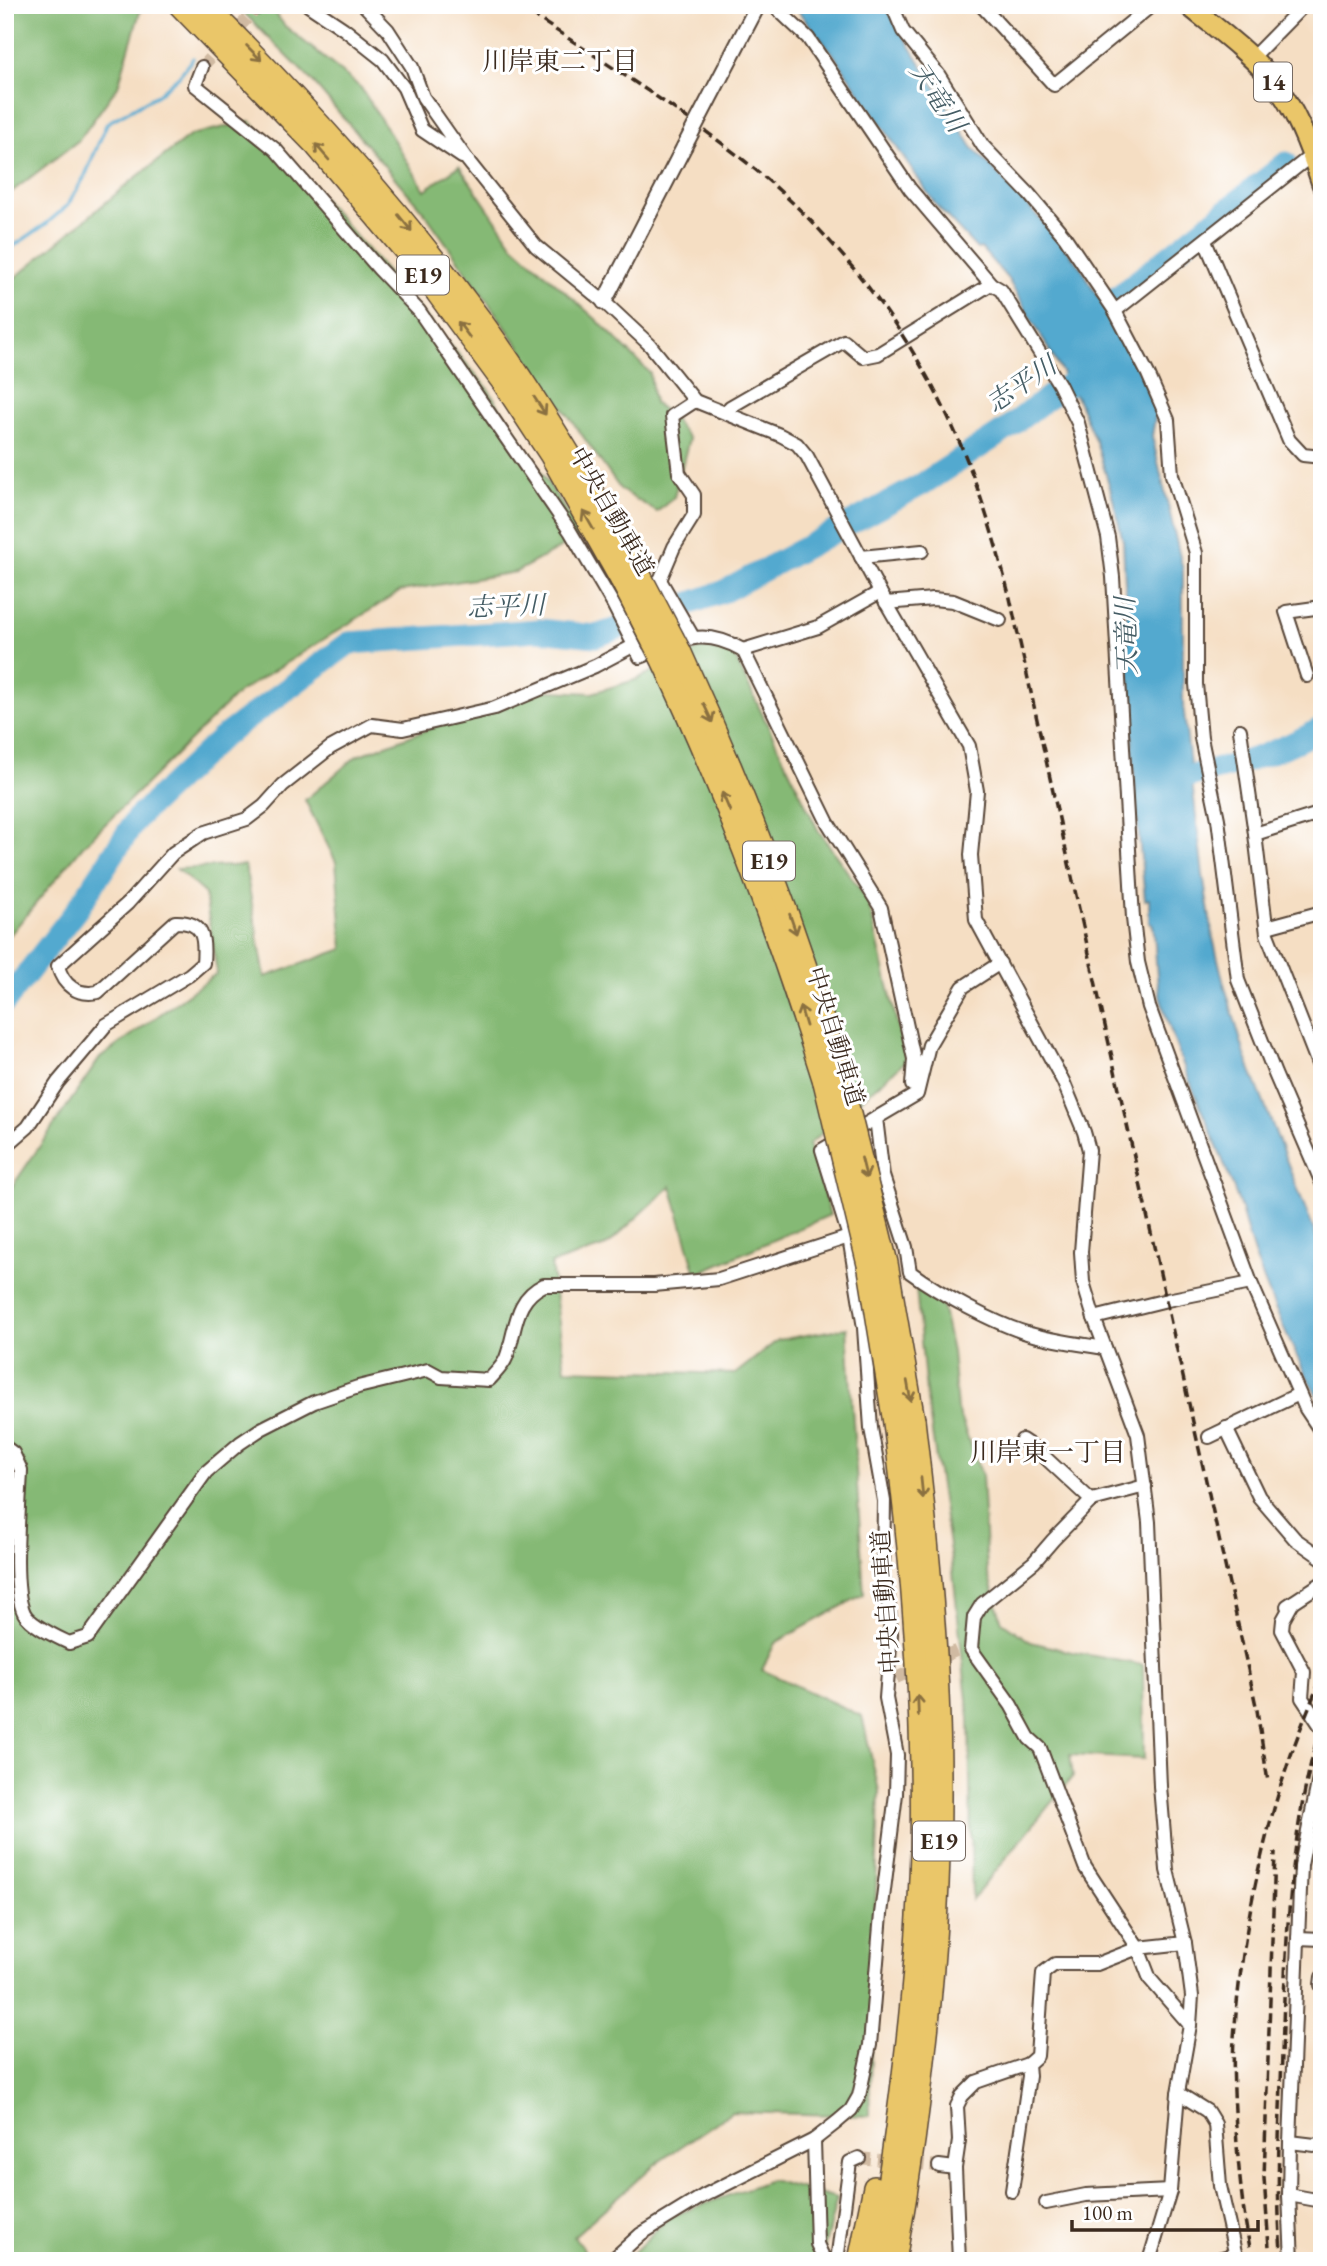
<svg xmlns="http://www.w3.org/2000/svg" width="1327" height="2266" font-family="'EB Garamond','Noto Serif JP',serif">
	<style>
		.forest { fill: #85b974; stroke: #607249; stroke-width: 2 }
		.water { fill: #53a9cf; stroke: #476a76; stroke-width: 2 }
		.lines { fill: none; stroke-linecap: round; stroke-linejoin: round }
		.stream { stroke: #53a9cf; stroke-width: 3.5 }
		.river { stroke: #53a9cf; stroke-width: 23 }
		.minor-tunnel { stroke: #d0baa2; stroke-width: 12; stroke-dasharray: 12 6; stroke-linecap: butt }
		.minor-casing { stroke: #574537; stroke-width: 16 }
		.tertiary-casing { stroke: #574537; stroke-width: 18 }
		.primary-casing { stroke: #574537; stroke-width: 23 }
		.motorway-casing { stroke: #574537; stroke-width: 24 }
		.minor { stroke: #fff; stroke-width: 12 }
		.tertiary { stroke: #fff; stroke-width: 14 }
		.primary { stroke: #eac669; stroke-width: 19 }
		.motorway { stroke: #eac669; stroke-width: 21 }
		.rail { stroke: #3b2a1e; stroke-width: 3.5; stroke-dasharray: 10 5; stroke-linecap: butt }
		.tertiary-bridge-casing { stroke: #574537; stroke-width: 18; stroke-linecap: butt }
		.motorway-bridge-casing { stroke: #574537; stroke-width: 24; stroke-linecap: butt }
		.tertiary-bridge { stroke: #fff; stroke-width: 14 }
		.motorway-bridge { stroke: #eac669; stroke-width: 21 }
		.oneway { stroke: #8a7040 }
		.labels { text-anchor: middle; dominant-baseline: central; stroke-width: 6; stroke-linejoin: round; paint-order: stroke }
		.shield { fill: #fff; stroke: #766a62; stroke-width: 2 }
		.shield-label { font-size: 23px; font-weight: bold; fill: #3b2a1e }
		.street-label { font-size: 24px; fill: #3b2a1e; stroke: #fff }
		.neighbourhood-label { font-size: 26px; fill: #3b2a1e; stroke: #fff }
		.water-label { font-size: 26px; font-style: italic; fill: #455d65; stroke: #fff }
	</style>
	<rect width="100%" height="100%" fill="#fff"/>
	<filter id="ink" filterUnits="userSpaceOnUse"><feTurbulence type="fractalNoise" baseFrequency=".0143" numOctaves="2"/><feDisplacementMap in="SourceGraphic" scale="14" xChannelSelector="R" yChannelSelector="G"/><feConvolveMatrix kernelMatrix="1 2 1 2 8 2 1 2 1" color-interpolation-filters="sRGB"/></filter>
	<filter id="wash" filterUnits="userSpaceOnUse"><feTurbulence type="fractalNoise" baseFrequency=".00686" numOctaves="4" result="noise"/><feDisplacementMap in="SourceGraphic" scale="28" xChannelSelector="R" yChannelSelector="G"/><feGaussianBlur stdDeviation="1.57" result="paint"/><feColorMatrix in="noise" values="0 0 0 0 0 0 0 0 0 0 0 0 0 0 0 0 0 1.4 0 .05"/><feComposite in="paint" operator="in"/></filter>
	<g filter="url(#wash)">
		<rect width="100%" height="100%" fill="#f5dec3"/>
		<!-- forest -->
		<g class="forest">
			<polygon points="5,5 142,5 118,86 79,140 5,197"/>
			<polygon points="236,5 269,5 285,26 361,88 425,190 459,166 513,245 598,321 650,373 654,403 672,417 689,439 674,497 657,512 621,490 424,212 312,81"/>
			<polygon points="250,121 290,161 487,387 582,536 516,572 401,591 238,693 83,846 5,941 5,286 134,179 191,135"/>
			<polygon points="699,649 731,649 818,830 868,901 906,1061 809,1144 830,1215 696,1274 671,1186 606,1246 551,1264 565,1369 735,1374 778,1340 847,1328 864,1594 775,1643 762,1670 862,1716 879,1791 869,2116 732,2112 654,2165 574,2236 591,2261 5,2261 5,1390 10,1370 5,1349 5,1197 100,1058 217,973 205,894 177,869 245,865 265,977 343,949 336,862 305,800 357,756 533,690 592,693 635,680"/>
			<polygon points="916,1288 941,1301 952,1352 957,1409 982,1476 987,1571 1002,1622 1031,1642 1072,1652 1143,1665 1144,1759 1070,1755 1073,1776 972,1900 969,1718 953,1572 926,1393"/>
			<polygon points="770,2180 837,2198 821,2261 625,2261 669,2217"/>
		</g>
		<!-- water -->
		<path class="water" d="M791,5H885L972,147L1043,222L1081,267L1140,372L1156,413L1152,436L1183,570V704L1203,875L1213,938L1223,980L1245,1055L1322,1251V1405C1296,1358 1274,1310 1256,1259C1249,1241 1245,1222 1239,1203C1215,1134 1180,1069 1161,999C1154,974 1157,950 1153,925L1149,923V899L1145,900L1135,795L1123,541L1111,491L1096,442L1077,398L1008,279L981,248L977,249L936,205L832,52L798,11Z"/>
		<g class="lines">
			<!-- stream -->
			<polyline class="stream" points="5,252 46,224 67,206 85,176 107,123 157,95 179,76 193,58"/>
			<!-- river -->
			<g class="river">
				<polyline points="1091,318 1286,163"/>
				<path d="M1163,781C1219,771 1272,757 1322,728"/>
				<polyline points="5,1002 78,908 137,818 220,739 349,643 539,630 596,636 725,591 921,485 1004,431 1053,394 1096,368"/>
			</g>
		</g>
	</g>
	<g filter="url(#ink)">
		<g class="lines">
			<!-- minor-tunnel -->
			<g class="minor-tunnel">
				<polyline points="202,67 257,8"/>
				<polyline points="896,1678 958,1650"/>
				<polyline points="859,2158 939,2166"/>
			</g>
			<!-- minor casing -->
			<g class="minor-casing">
				<g id="minor">
					<polyline points="308,5 344,29 383,60 404,88 422,130 462,157"/>
					<polyline points="364,5 388,30 412,67 423,97 468,161 536,246 604,302 650,345 695,401 780,435 797,444 807,456 880,592 969,746 977,791 971,855 976,920 1063,1081 1084,1132 1089,1150 1081,1252 1083,1282 1094,1318 1138,1435 1149,1522 1160,1786 1167,1870 1185,1943 1192,1996 1190,2025 1178,2093 1170,2191 1149,2261"/>
					<polyline points="773,5 808,38 910,189 991,284 1001,290 1059,384 1078,423 1108,537 1113,577 1133,918 1138,962 1149,1007 1251,1283 1306,1409 1322,1433"/>
					<polyline points="892,5 903,31 938,74 983,146 1029,194 1065,237 1115,311 1148,374 1168,420 1172,475 1196,553 1196,684 1201,738 1218,819 1238,980 1275,1074 1322,1183"/>
					<polyline points="981,5 1054,85 1152,5"/>
					<polyline points="257,8 266,5"/>
					<polyline points="1252,58 1304,5"/>
					<path d="M202,67L195,85L276,150L379,269L419,311L570,531L613,604L640,657C682,641 701,626 743,650L828,823L881,908L914,1059L912,1085"/>
					<polyline points="1205,241 1289,440 1303,455 1322,457"/>
					<polyline points="1115,311 1322,147"/>
					<polyline points="728,413 730,407 844,341 863,357 878,354 991,284"/>
					<polyline points="861,557 922,551"/>
					<polyline points="660,580 693,637"/>
					<polyline points="643,589 660,580 674,547 694,515 694,495 679,473 672,416 695,401"/>
					<polyline points="886,603 933,599 953,601 1000,620"/>
					<polyline points="743,650 818,627 880,592"/>
					<polyline points="1307,676 1286,612 1322,607"/>
					<polyline points="1240,730 1255,834"/>
					<polyline points="1322,813 1255,834 1267,934 1322,1074"/>
					<polyline points="1267,927 1322,912"/>
					<path d="M876,1118L883,1176L906,1247L910,1272C940,1294 995,1324 1030,1334C1054,1341 1080,1344 1105,1348"/>
					<path d="M5,1147L28,1127L58,1082L106,1025L189,975L203,963C205,938 204,921 175,922L98,992C78,996 63,986 58,966L128,903L173,853L203,833L247,819L264,806L283,785L330,748L372,725L403,729L495,708L595,666L633,646"/>
					<polyline points="1094,1318 1167,1300 1251,1283"/>
					<polyline points="1226,1428 1259,1497 1295,1539 1322,1558"/>
					<polyline points="1209,1437 1299,1394"/>
					<polyline points="1022,1440 1037,1450 1092,1501"/>
					<path d="M5,1447L13,1453L21,1470C20,1504 11,1586 24,1613C30,1625 57,1637 69,1643L88,1637L206,1472L240,1443L261,1429L314,1402L358,1387L428,1370L441,1377L489,1380C495,1373 503,1366 506,1358C517,1330 513,1300 544,1285H654L719,1279L849,1237"/>
					<polyline points="1145,1486 1092,1500 1053,1540 1034,1562 982,1604 974,1617 971,1649 1011,1705 1029,1738 1040,1748 1085,1867 1138,1948 1150,1979 1190,2025"/>
					<polyline points="1293,1602 1283,1620 1282,1630 1304,1672 1302,1698 1322,1728"/>
					<polyline points="1287,1606 1322,1583"/>
					<polyline points="1298,1938 1322,1939"/>
					<polyline points="1321,1985 1322,1977"/>
					<polyline points="1178,2093 1207,2111 1215,2124 1220,2186 1237,2261"/>
					<polyline points="814,2140 817,2244 825,2261"/>
					<polyline points="1290,2142 1315,2145 1322,2142"/>
					<polyline points="939,2166 955,2168"/>
					<polyline points="1012,2191 1029,2076 1028,2064 1037,2056 1043,1973 1055,1964 1097,1964 1138,1948 1185,1943"/>
					<polyline points="1289,2195 1322,2201"/>
					<polyline points="1046,2203 1086,2195 1170,2191"/>
					<polyline points="611,2261 641,2234 703,2196 814,2140 837,2122 851,2110 859,2096 870,2045 881,1914 896,1794 897,1755 886,1698 891,1634 888,1599 883,1577 884,1501 871,1428 864,1328 849,1237 822,1150 917,1094 929,1045 963,987 1000,963"/>
					<polyline points="837,2261 850,2162 859,2158"/>
					<polyline points="959,2261 955,2168 959,2141 957,2106 962,2096 976,2082 1028,2064"/>
					<polyline points="1212,2261 1236,2254"/>
					<polyline points="1292,2261 1289,2195 1290,2142 1301,1865 1322,1764"/>
				</g>
			</g>
			<!-- tertiary casing -->
			<g class="tertiary-casing">
				<polyline id="tertiary" points="604,302 684,147"/>
			</g>
			<!-- primary casing -->
			<g class="primary-casing">
				<path id="primary" d="M1188,5C1216,28 1246,50 1270,77C1295,107 1310,147 1322,184"/>
			</g>
			<!-- motorway casing -->
			<g class="motorway-casing">
				<g id="motorway">
					<polyline points="179,5 316,146 414,262 503,383 551,456 621,580"/>
					<path d="M205,5C305,104 398,207 481,320C539,400 590,485 638,571"/>
					<path d="M680,651C744,790 798,931 841,1078"/>
					<path d="M662,660C727,797 779,937 824,1082"/>
					<polyline points="859,2261 874,2187"/>
					<path d="M876,2261C898,2125 917,1988 921,1851C924,1708 912,1564 894,1423"/>
					<path d="M895,2261C923,2102 941,1942 940,1780C940,1660 928,1540 914,1420"/>
				</g>
			</g>
			<!-- minor -->
			<use href="#minor" class="minor"/>
			<!-- tertiary -->
			<use href="#tertiary" class="tertiary"/>
			<!-- primary -->
			<use href="#primary" class="primary"/>
			<!-- motorway -->
			<use href="#motorway" class="motorway"/>
			<!-- rail -->
			<g class="rail">
				<path d="M518,5C592,55 671,103 741,158C835,232 912,332 959,441C981,492 996,545 1010,598L1257,1710L1268,1782"/>
				<path d="M1253,2261C1244,2223 1240,2183 1237,2145C1235,2109 1232,2073 1234,2038C1243,1914 1271,1790 1322,1677"/>
				<polyline points="1270,2261 1264,2178 1275,1852"/>
				<path d="M1282,2261C1275,2192 1280,2122 1282,2054C1286,1942 1289,1830 1322,1722"/>
			</g>
			<!-- tertiary-bridge casing -->
			<g class="tertiary-bridge-casing">
				<polyline id="tertiary-bridge" points="684,147 758,5"/>
			</g>
			<!-- motorway-bridge casing -->
			<g class="motorway-bridge-casing">
				<g id="motorway-bridge">
					<polyline points="638,571 680,651"/>
					<polyline points="621,580 662,660"/>
					<polyline points="841,1078 887,1263 914,1420"/>
					<polyline points="824,1082 869,1269 894,1423"/>
				</g>
			</g>
			<!-- tertiary-bridge -->
			<use href="#tertiary-bridge" class="tertiary-bridge"/>
			<!-- motorway-bridge -->
			<use href="#motorway-bridge" class="motorway-bridge"/>
		</g>
		<!-- one-way arrows -->
		<defs><path id="oneway-shaft" d="M-6 0H5M1.5-3L5.5 0L1.5 3" fill="none" stroke-width="1.6" stroke-linecap="round" stroke-linejoin="round" transform="scale(1.75)"/></defs>
		<g class="oneway">
			<use href="#oneway-shaft" transform="translate(254 53) rotate(45)"/>
			<use href="#oneway-shaft" transform="translate(322 152) rotate(-131)"/>
			<use href="#oneway-shaft" transform="translate(405 223) rotate(51)"/>
			<use href="#oneway-shaft" transform="translate(464 330) rotate(-127)"/>
			<use href="#oneway-shaft" transform="translate(540 406) rotate(57)"/>
			<use href="#oneway-shaft" transform="translate(588 520) rotate(-120)"/>
			<use href="#oneway-shaft" transform="translate(708 713) rotate(65)"/>
			<use href="#oneway-shaft" transform="translate(726 802) rotate(-113)"/>
			<use href="#oneway-shaft" transform="translate(793 924) rotate(71)"/>
			<use href="#oneway-shaft" transform="translate(803 1016) rotate(-107)"/>
			<use href="#oneway-shaft" transform="translate(864 1168) rotate(76)"/>
			<use href="#oneway-shaft" transform="translate(909 1391) rotate(80)"/>
			<use href="#oneway-shaft" transform="translate(922 1488) rotate(84)"/>
			<use href="#oneway-shaft" transform="translate(918 1705) rotate(-92)"/>
		</g>
	</g>
	<g class="labels">
		<!-- shield labels -->
		<g class="shield">
			<rect x="1254" y="62.5" width="38" height="39" rx="5"/>
			<rect x="397" y="255.5" width="52" height="39" rx="5"/>
			<rect x="743" y="841.5" width="52" height="39" rx="5"/>
			<rect x="913" y="1821.5" width="52" height="39" rx="5"/>
		</g>
		<g class="shield-label">
			<text x="1273" y="82">14</text>
			<text x="423" y="275">E19</text>
			<text x="769" y="861">E19</text>
			<text x="939" y="1841">E19</text>
		</g>
		<!-- street labels -->
		<g class="street-label">
			<text transform="translate(612 511) rotate(60)">中央自動車道</text>
			<text transform="translate(836 1036) rotate(73)">中央自動車道</text>
			<text transform="translate(885 1602) rotate(-94)">中央自動車道</text>
		</g>
		<!-- neighbourhood labels -->
		<g class="neighbourhood-label">
			<text x="560" y="61">川岸東二丁目</text>
			<text x="1048" y="1452">川岸東一丁目</text>
		</g>
		<!-- water labels -->
		<g class="water-label">
			<text transform="translate(938 97) rotate(56)">天竜川</text>
			<text transform="translate(1021 384) rotate(-34)">志平川</text>
			<text transform="translate(506 606) rotate(-2)">志平川</text>
			<text transform="translate(1126 636) rotate(-92)">天竜川</text>
		</g>
	</g>
	<!-- margin -->
	<rect width="1327" height="2266" fill="none" stroke="#fff" stroke-width="28"/>
	<!-- scale -->
	<path d="M1072 2220v10h186v-10" fill="none" stroke="#3b2a1e" stroke-width="3.5"/>
	<text x="1082" y="2220" font-size="21" fill="#3b2a1e" stroke="#ffffff" stroke-width="5" paint-order="stroke">100 m</text>
</svg>
